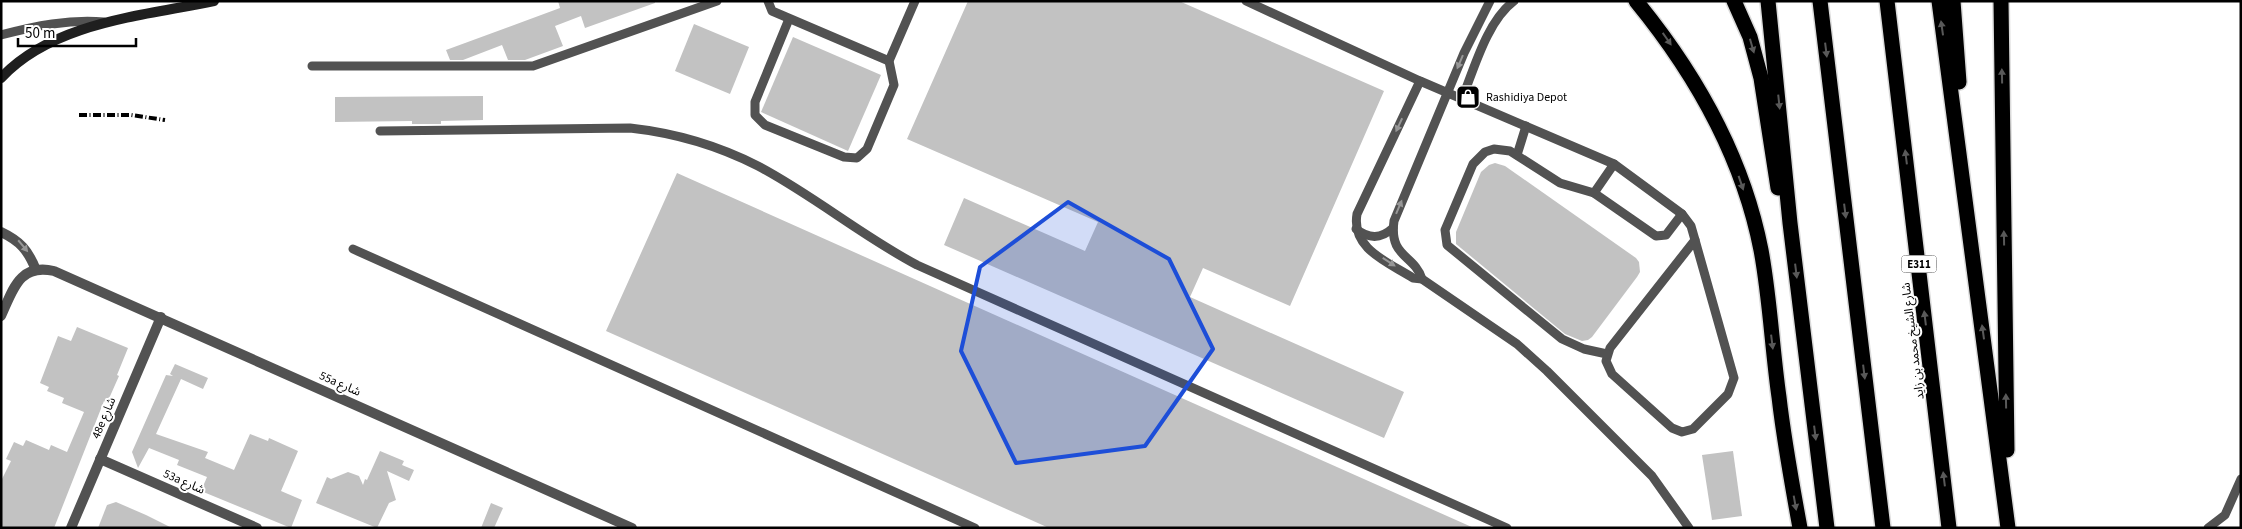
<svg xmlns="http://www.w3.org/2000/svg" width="2242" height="529" font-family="'Source Sans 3','Noto Sans Arabic',sans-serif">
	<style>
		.building { fill: #c2c2c2 }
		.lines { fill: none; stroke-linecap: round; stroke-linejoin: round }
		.highway-casing { stroke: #dbdbdb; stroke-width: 18 }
		.lane { stroke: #525252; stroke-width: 9 }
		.street { stroke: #525252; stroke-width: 10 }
		.secondary { stroke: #1f1f1f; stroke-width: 10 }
		.highway { stroke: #000; stroke-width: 15 }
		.rail { stroke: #000; stroke-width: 4; stroke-dasharray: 8 2.5 1 2.5; stroke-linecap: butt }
		.oneway { fill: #595959 }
		.oneway2 { fill: #979797 }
		.marked { fill: #1d4ed8; fill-opacity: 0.2; stroke: #1d4ed8; stroke-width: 4; stroke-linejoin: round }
		.labels { text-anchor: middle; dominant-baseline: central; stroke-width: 4; stroke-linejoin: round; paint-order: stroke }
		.shield { fill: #fff; stroke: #4c4c4c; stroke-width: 1 }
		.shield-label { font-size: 11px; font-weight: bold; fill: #000 }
		.poi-label { font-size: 12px; fill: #000; stroke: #fff; text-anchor: start }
		.street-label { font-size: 12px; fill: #000; stroke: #fff }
	</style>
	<rect width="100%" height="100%" fill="#fff"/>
	<!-- building -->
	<g class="building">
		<polygon points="558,1 655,1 655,3 585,28 581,16 555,26 563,46 525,60 508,60 502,45 463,60 450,60 446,50 560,8"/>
		<polygon points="968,1 1179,1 1384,91 1290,306 1203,268 1190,297 1404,392 1384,438 944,245 964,198 1085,251 1098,222 907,139"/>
		<polygon points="694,24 749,47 730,94 675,71"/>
		<polygon points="793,37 881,75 848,151 761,112"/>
		<polygon points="483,96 483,120 441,121 441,124 412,124 412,121 335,122 335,97"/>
		<polygon points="1495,163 1505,166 1636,258 1639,262 1640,272 1637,277 1592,337 1588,340 1582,341 1565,334 1456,244 1456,232 1481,172 1489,165"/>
		<polygon points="677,173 930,286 1474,528 1049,528 606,331"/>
		<polygon points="77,327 128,348 117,375 119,376 107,403 104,401 54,528 1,528 1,481 11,461 6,459 14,442 23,446 26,440 49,450 51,445 67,452 84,412 62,403 64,398 47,391 49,387 40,383 58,336 71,341"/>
		<polygon points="175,364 208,378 203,389 181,379 156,434 208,452 205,458 234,470 250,434 268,441 269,438 298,451 281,491 302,500 291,528 201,491 207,477 177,465 179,460 149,448 138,468 132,452 166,375 173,376 170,374"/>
		<polygon points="380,451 404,461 402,465 414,470 409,481 387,471 396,500 389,503 377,528 316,503 327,477 331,479 348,472 359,476 363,485 365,479 367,480"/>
		<polygon points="1733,451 1742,516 1712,520 1702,455"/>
		<polygon points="116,502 146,515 172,528 98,528 107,505"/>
		<polygon points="491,503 503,508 494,528 481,528"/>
	</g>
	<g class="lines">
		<!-- highway casing -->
		<g class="highway-casing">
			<g id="highway">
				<path d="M1636,1C1695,73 1743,158 1761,250C1770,298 1772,348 1779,397C1784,441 1792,484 1800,528"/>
				<polyline points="1734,1 1750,37 1761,78 1778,188"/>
				<polyline points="1768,1 1790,223 1827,528"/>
				<polyline points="1820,1 1883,528"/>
				<polyline points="1887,1 1949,528"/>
				<polyline points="1939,1 2008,528"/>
				<polyline points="1953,1 1959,82"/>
				<polyline points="2001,1 2007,450"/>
			</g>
		</g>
		<!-- lane -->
		<g class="lane">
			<polyline points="768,1 772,11 889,61"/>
			<polyline points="1246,1 1420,81 1614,164 1682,214 1691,226 1695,240"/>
			<polyline points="789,19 755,102 755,115 765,125 844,157 857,158 867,149 894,85 889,61 915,1"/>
			<path d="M1,35C35,26 69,19 104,22"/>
			<polyline points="312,66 533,66 717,1"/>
			<path d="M1420,81L1357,214C1351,249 1388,262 1413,278L1422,279L1517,344L1547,371L1652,476L1689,528"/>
			<path d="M1462,99C1474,69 1487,21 1514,1"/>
			<path d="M380,131L630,128C675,133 717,145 758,166C813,195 862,236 917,265L1507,528"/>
			<polyline points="1517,155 1526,126"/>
			<polyline points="1594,193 1614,164"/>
			<path d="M1356,229C1369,239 1381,239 1393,228"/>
			<polygon points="1695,240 1734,378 1728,394 1693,429 1682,432 1672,428 1612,374 1606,361 1610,348"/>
			<polyline points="353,249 975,528"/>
			<path d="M1422,279C1414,254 1389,258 1394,221L1464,53L1490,1"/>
			<polyline points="1607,354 1584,349 1562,339 1447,245 1445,230 1473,164 1485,152 1494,149 1510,151 1560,183 1594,193 1656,236 1666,235 1682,214"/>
			<polyline points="2208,528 2225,515 2241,479"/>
		</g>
		<!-- street -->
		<g class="street">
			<path d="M1,232C20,241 28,250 36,270"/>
			<path d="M1,316C13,290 19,263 54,271L632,528"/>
			<polyline points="100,459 257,528"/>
			<polyline points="71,528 161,317"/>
		</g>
		<!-- secondary -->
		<path class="secondary" d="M1,78C53,22 143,16 214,1"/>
		<!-- highway -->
		<use href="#highway" class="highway"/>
		<!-- rail -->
		<polyline class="rail" points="79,115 131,115 165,120"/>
	</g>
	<!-- one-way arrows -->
	<defs><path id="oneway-solid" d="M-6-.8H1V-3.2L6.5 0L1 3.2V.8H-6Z" transform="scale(1.25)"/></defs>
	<g class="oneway">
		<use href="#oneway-solid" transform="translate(1942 28) rotate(-98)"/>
		<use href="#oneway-solid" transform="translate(1667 39) rotate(55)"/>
		<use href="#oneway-solid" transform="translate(1752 46) rotate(74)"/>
		<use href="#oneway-solid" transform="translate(1826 50) rotate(83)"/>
		<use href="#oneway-solid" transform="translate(2002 76) rotate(-91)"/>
		<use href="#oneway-solid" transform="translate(1779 102) rotate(84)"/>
		<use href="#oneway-solid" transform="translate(1906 157) rotate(-97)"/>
		<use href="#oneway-solid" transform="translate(1741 183) rotate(71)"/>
		<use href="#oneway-solid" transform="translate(1845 211) rotate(83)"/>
		<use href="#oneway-solid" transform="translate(2004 238) rotate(-91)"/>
		<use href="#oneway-solid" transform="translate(1796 271) rotate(83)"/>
		<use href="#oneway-solid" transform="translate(1925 318) rotate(-97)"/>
		<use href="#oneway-solid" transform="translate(1983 332) rotate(-98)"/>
		<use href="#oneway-solid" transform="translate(1772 342) rotate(83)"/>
		<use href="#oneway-solid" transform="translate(1864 372) rotate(83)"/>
		<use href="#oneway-solid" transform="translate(2006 401) rotate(-91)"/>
		<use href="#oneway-solid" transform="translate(1815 433) rotate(83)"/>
		<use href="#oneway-solid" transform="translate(1944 479) rotate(-97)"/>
		<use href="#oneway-solid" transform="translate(1795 503) rotate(80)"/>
	</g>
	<g class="oneway2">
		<use href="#oneway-solid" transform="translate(1460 62) rotate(113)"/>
		<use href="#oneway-solid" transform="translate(1399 125) rotate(115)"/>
		<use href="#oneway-solid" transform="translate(1399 207) rotate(-67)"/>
		<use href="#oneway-solid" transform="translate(23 246) rotate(50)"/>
		<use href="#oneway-solid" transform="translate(1389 262) rotate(33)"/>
	</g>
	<!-- marked area -->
	<path class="marked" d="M1068,202L1169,259L1213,349L1145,446L1016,463L961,351L980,267Z"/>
	<!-- icons -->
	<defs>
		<g id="shop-square" transform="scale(1.25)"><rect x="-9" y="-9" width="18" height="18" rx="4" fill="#000" stroke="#fff"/><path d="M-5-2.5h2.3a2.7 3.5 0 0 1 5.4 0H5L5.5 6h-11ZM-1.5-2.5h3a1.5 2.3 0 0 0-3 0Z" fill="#fff"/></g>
	</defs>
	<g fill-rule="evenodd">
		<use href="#shop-square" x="1468" y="97"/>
	</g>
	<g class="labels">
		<!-- shield labels -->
		<rect class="shield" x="1901.5" y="255.5" width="35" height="17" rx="4"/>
		<g class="shield-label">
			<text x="1919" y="264">E311</text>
		</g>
		<!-- poi labels -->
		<g class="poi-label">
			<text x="1486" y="97">Rashidiya Depot</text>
		</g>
		<!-- street labels -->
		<g class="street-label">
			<text transform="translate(1913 341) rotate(-97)">شارع الشيخ محمد بن زايد</text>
			<text transform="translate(340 384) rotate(24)">55a شارع</text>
			<text transform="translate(104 418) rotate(-67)">48e شارع</text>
			<text transform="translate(184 482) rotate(24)">53a شارع</text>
		</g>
	</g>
	<!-- border -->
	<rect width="2242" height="529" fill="none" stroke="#000000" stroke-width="5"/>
	<!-- scale -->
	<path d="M18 38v8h118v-8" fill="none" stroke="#000000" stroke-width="2.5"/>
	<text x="25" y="38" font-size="15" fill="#000000" stroke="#ffffff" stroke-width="4" paint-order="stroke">50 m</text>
</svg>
